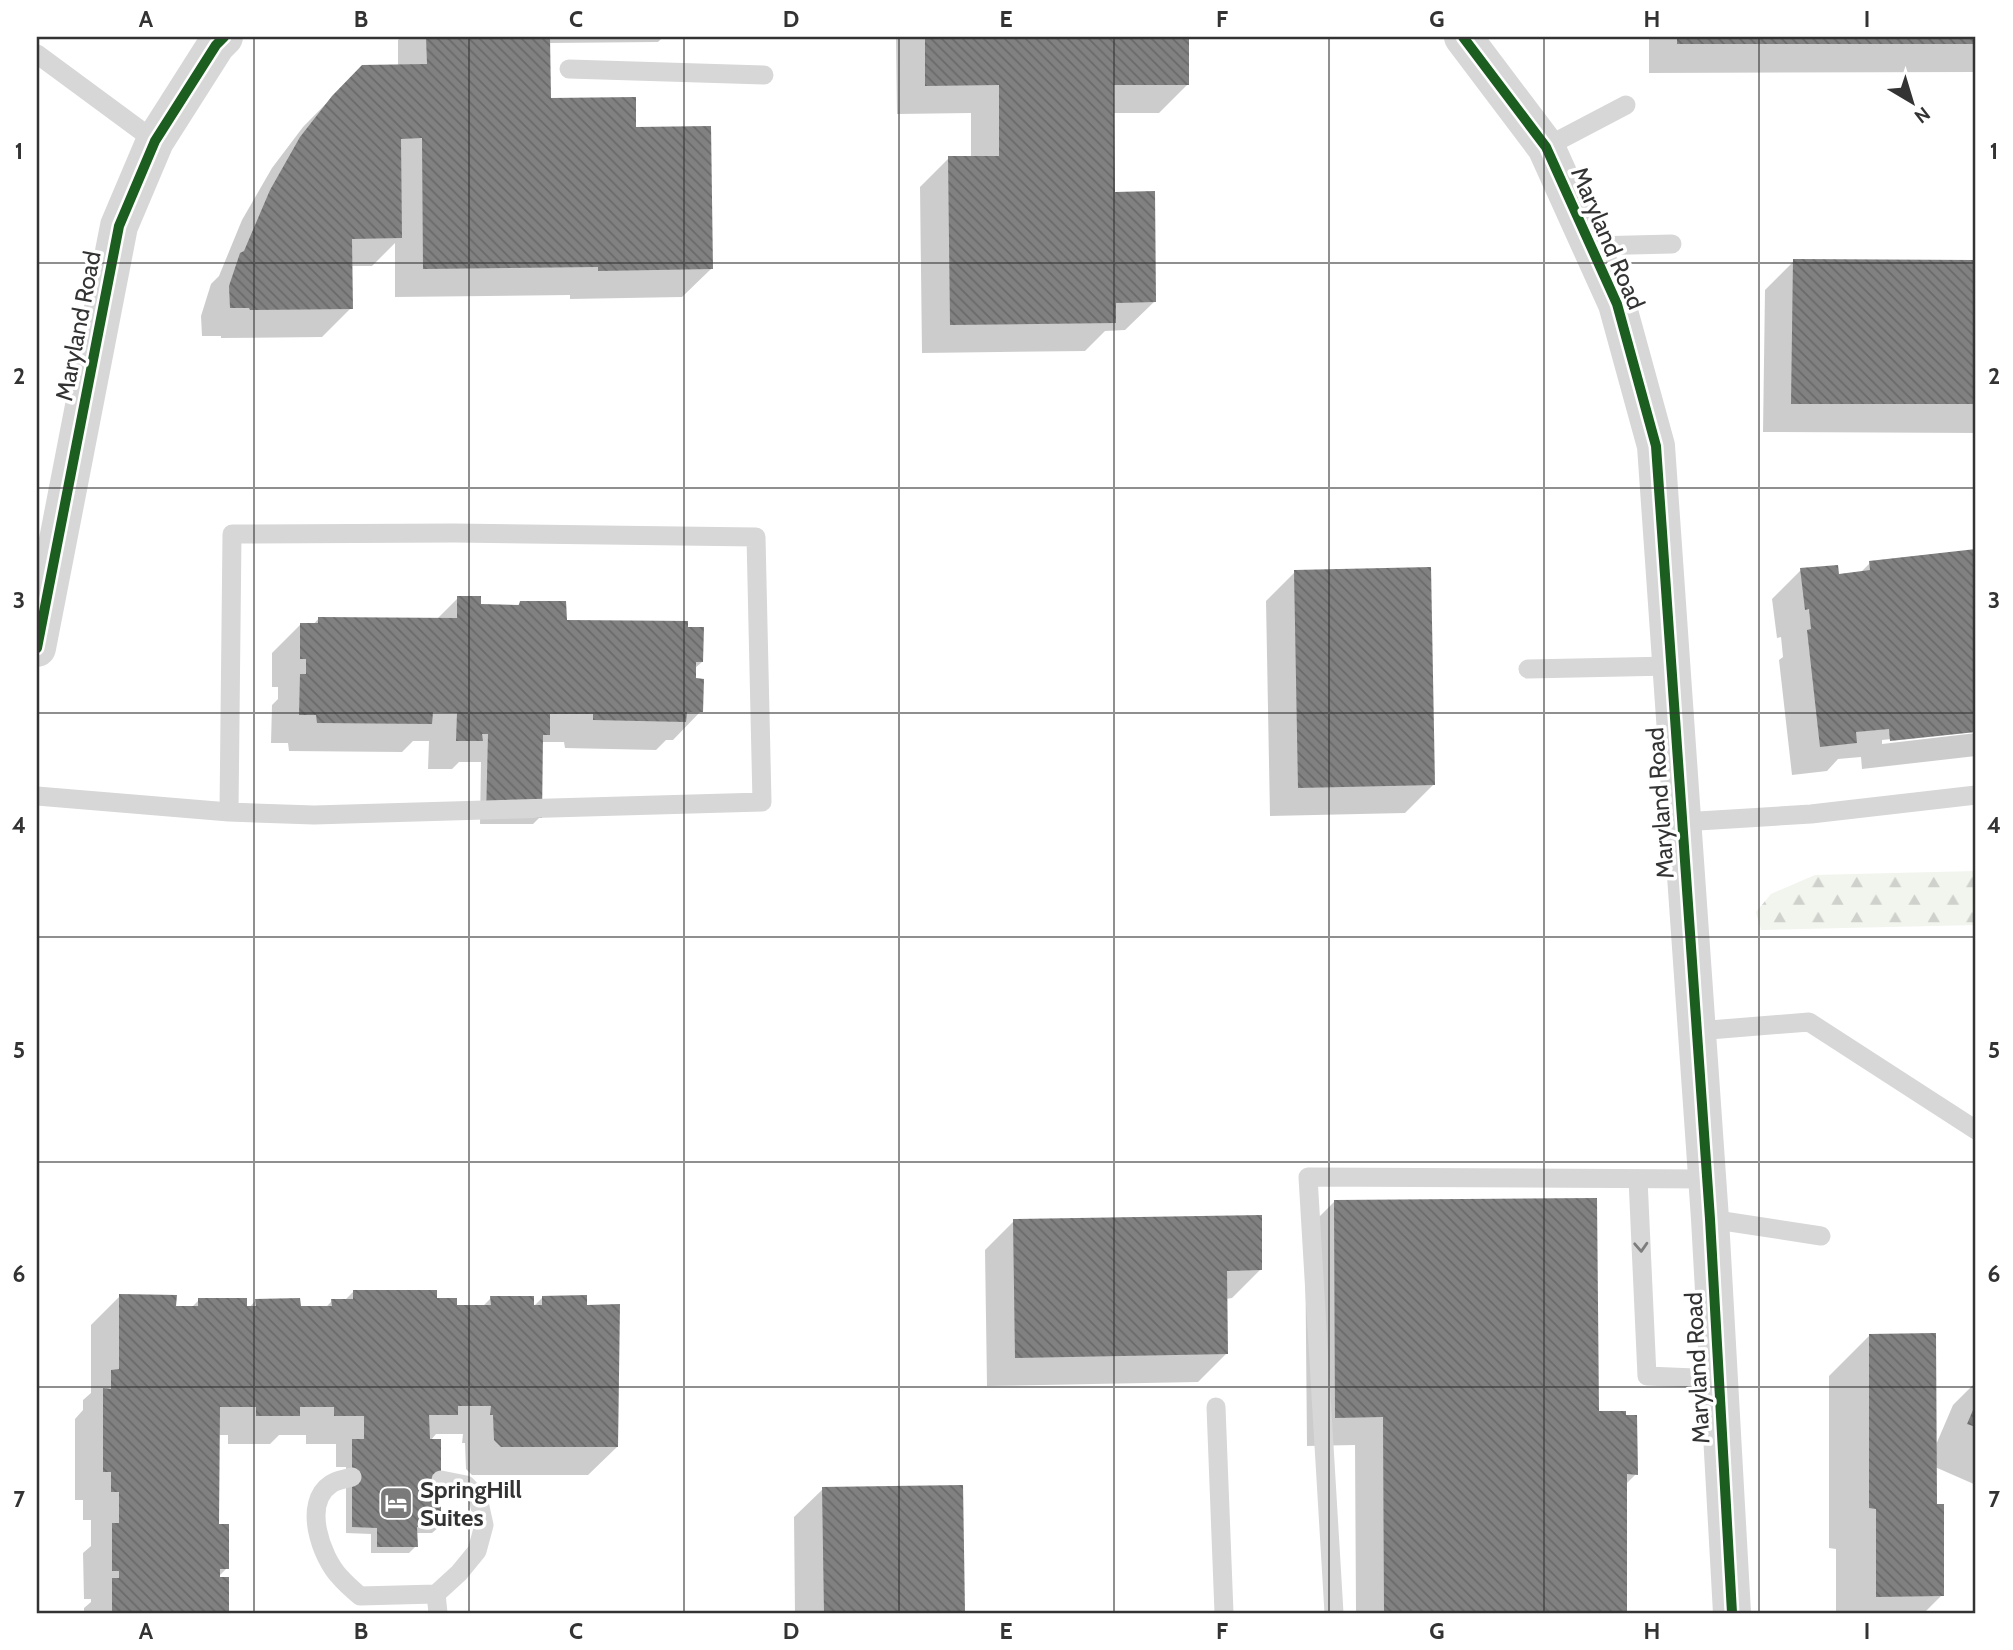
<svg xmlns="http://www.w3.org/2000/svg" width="2013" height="1650" font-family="Cabin,sans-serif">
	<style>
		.forest { fill: url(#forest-firs) }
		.shadow { fill: #0003 }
		.building { fill: url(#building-back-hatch) }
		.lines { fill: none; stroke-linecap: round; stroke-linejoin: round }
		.lane { stroke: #d7d7d7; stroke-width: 19 }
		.street { stroke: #d7d7d7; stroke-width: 38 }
		.cycleway-casing { stroke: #fff; stroke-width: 15 }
		.cycleway { stroke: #1b5e20; stroke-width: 10 }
		.oneway { stroke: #7d7d7d }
		.grid { fill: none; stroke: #333; stroke-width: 2; stroke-opacity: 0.55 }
		.labels { text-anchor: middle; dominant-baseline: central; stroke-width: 7; stroke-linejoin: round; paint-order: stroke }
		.street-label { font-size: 24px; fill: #333; stroke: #fff }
		.poi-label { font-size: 24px; font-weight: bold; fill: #333; stroke: #fff; text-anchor: start }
		.neatline { fill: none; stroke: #333; stroke-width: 2.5 }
		.grid-label { font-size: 23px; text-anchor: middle; font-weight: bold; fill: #333 }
	</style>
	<defs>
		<pattern id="forest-firs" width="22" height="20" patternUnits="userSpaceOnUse" patternTransform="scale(1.75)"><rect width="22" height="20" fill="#f1f5ed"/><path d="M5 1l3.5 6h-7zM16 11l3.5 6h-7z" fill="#cfd2cc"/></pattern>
		<pattern id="building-back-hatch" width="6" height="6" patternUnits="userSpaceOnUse" patternTransform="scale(1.75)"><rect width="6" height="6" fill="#818181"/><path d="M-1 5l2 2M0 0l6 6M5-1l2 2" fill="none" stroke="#6a6a6a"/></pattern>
	</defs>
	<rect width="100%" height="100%" fill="#fff"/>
	<!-- forest -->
	<polygon class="forest" points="1976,871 1976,925 1761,930 1756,912 1771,894 1815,875"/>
	<!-- shadow -->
	<g class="shadow">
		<polygon points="401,37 663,37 658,42 549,43 550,100 634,129 711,269 682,297 570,299 570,295 395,297 395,243 372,266 351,266 351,308 322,337 221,338 221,336 202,336 201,316 211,284 219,276 242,220 272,168 303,127 363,66 398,66 398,40"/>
		<polygon points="896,37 1187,37 1188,84 1159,113 1112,113 1113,193 1154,302 1125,330 1105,331 1085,351 922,353 920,187 949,158 971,158 971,113 897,114"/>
		<polygon points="1649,37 1976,37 1976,72 1649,73"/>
		<polygon points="1794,261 1976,262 1976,433 1763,432 1765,290"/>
		<polygon points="1976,551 1976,730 1882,740 1882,744 1976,733 1976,756 1862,769 1861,757 1838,759 1827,771 1792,775 1779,660 1783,657 1781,637 1777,638 1772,599 1801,570 1838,576 1860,573 1870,563"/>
		<polygon points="1295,572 1433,785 1405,813 1270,816 1266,601"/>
		<polygon points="458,598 479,606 516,607 521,602 565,621 686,628 702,662 694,669 701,711 673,740 666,740 656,750 565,748 564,742 541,742 540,817 533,824 480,824 481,762 459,762 452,769 428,769 429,741 413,741 402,752 289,751 288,743 271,743 272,705 278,699 278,687 272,687 272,653 301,624 313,625 319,618 436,620"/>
		<polygon points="1334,1202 1597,1413 1636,1474 1625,1485 1626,1613 1356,1613 1355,1445 1307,1446 1305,1231"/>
		<polygon points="1014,1221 1260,1270 1232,1298 1226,1299 1227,1353 1198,1382 987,1386 985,1250"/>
		<polygon points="354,1291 435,1300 455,1307 482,1307 491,1298 532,1308 543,1297 617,1447 588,1475 472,1475 466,1469 465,1443 462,1443 463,1434 436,1434 430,1441 439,1527 432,1533 416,1533 416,1546 409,1553 371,1553 371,1534 346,1533 346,1467 336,1467 336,1444 306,1444 306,1435 279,1435 270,1444 228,1444 228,1435 218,1435 218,1525 227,1568 216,1579 227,1579 227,1613 84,1613 84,1608 91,1602 91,1599 84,1599 83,1553 91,1546 91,1520 83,1520 83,1500 75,1500 75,1419 83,1410 83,1400 91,1393 91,1325 120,1296 175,1308 191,1308 199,1300 245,1308 249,1308 256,1300 299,1308 325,1308 332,1301 345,1300"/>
		<polygon points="1870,1335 1935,1447 1953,1405 1976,1382 1976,1485 1935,1467 1935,1505 1942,1595 1924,1613 1836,1613 1836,1549 1829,1548 1829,1376"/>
		<polygon points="962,1486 964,1613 795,1613 794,1517 823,1489"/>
	</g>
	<!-- building -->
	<g class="building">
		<polygon points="426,37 550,37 551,98 636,97 636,127 711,126 713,269 598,271 598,267 423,269 422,138 401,139 402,238 352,239 353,309 250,310 249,308 230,308 229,286 240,253 244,251 270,190 300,137 332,96 362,65 427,64"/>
		<polygon points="925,37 1189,37 1189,85 1114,85 1115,192 1155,191 1156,302 1116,303 1116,323 950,325 948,156 999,156 999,85 925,86"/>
		<rect x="1677" y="37" width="299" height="7"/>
		<polygon points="1793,259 1976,260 1976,404 1791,404"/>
		<polygon points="1976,549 1976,732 1890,741 1889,729 1856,732 1857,743 1820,747 1807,630 1811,629 1809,609 1805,610 1800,568 1838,565 1839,574 1870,570 1869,561"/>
		<polygon points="1431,567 1435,785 1298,788 1294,570"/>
		<polygon points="457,596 481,596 481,604 519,605 520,601 566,601 567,620 688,621 688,627 704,627 703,662 696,662 696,678 704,679 703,712 687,712 686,722 593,720 593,714 550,714 550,735 543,735 542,818 486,818 488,734 482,734 483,741 456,741 457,713 433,712 432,724 317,723 316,715 299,715 300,674 306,674 306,659 300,659 300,623 318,623 318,617 457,618"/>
		<polygon points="1597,1198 1599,1411 1626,1411 1626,1415 1637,1415 1638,1475 1627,1474 1627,1613 1384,1613 1383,1417 1335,1418 1334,1200"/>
		<polygon points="1262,1215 1262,1270 1227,1271 1228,1354 1015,1358 1013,1219"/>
		<polygon points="353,1290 437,1290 437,1298 457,1298 457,1305 491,1305 490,1296 534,1296 534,1305 542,1305 542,1296 587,1295 587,1305 620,1304 618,1447 501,1447 494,1440 493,1415 490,1415 491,1406 458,1406 458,1415 429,1415 430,1439 441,1439 441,1527 417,1527 418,1547 377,1547 377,1528 352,1527 352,1439 364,1439 364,1416 334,1416 334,1407 300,1407 300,1416 256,1416 256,1407 220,1407 219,1524 229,1524 229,1569 220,1569 220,1577 229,1577 229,1613 112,1613 112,1578 119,1578 119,1571 112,1571 112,1523 119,1523 119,1492 111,1492 111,1472 103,1472 103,1388 111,1389 111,1370 119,1369 119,1294 177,1295 176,1306 198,1306 198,1298 247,1298 247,1306 256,1306 255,1299 300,1298 301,1306 332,1306 331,1299 353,1299"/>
		<polygon points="1936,1333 1937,1504 1944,1504 1944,1596 1876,1597 1876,1509 1869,1508 1869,1334"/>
		<polygon points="1976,1403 1976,1427 1967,1424"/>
		<polygon points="963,1485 965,1613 824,1613 822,1487"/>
	</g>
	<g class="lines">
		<!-- lane -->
		<g class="lane">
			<polyline points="37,54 155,141"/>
			<polyline points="569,69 764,75"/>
			<polyline points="1546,147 1626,105"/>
			<polyline points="1591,246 1672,244"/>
			<polyline points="1528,669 1671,666"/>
			<polyline points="37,796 229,812 314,815 762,802 756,537 454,533 232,534 229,812"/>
			<polyline points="1682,822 1811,814 1976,795"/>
			<polyline points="1697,1031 1809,1022 1976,1130"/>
			<polyline points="1638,1179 1647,1376 1719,1379"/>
			<polyline points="1710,1219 1821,1236"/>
			<polyline points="1216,1407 1224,1613"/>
			<path d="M352,1477C346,1479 336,1480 331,1484C302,1503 321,1557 340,1577C346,1584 353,1590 360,1596L436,1594L459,1573L477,1551L484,1525L478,1498L466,1485L441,1480"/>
			<polyline points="436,1594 438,1613"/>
			<polyline points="1334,1613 1308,1177 1707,1179"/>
		</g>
		<!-- street -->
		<g class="street">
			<polyline points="1463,37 1546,147 1617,304 1656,446 1710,1219 1732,1613"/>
			<polyline points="37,648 119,226 155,141 216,45 224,37"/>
		</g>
		<!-- cycleway casing -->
		<g class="cycleway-casing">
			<g id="cycleway">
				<polyline points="1463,37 1546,147 1617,304 1656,446 1710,1219 1732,1613"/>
				<polyline points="37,648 119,226 155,141 216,45 224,37"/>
			</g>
		</g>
		<!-- cycleway -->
		<use href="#cycleway" class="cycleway"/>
	</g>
	<!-- one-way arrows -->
	<defs><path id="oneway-chevron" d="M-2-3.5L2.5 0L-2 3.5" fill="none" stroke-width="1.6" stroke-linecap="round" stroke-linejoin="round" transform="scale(1.75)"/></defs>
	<use class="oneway" href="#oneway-chevron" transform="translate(1641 1247) rotate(87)"/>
	<!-- grid -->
	<path class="grid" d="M254,37V1613M469,37V1613M684,37V1613M899,37V1613M1114,37V1613M1329,37V1613M1544,37V1613M1759,37V1613M37,263H1976M37,488H1976M37,713H1976M37,937H1976M37,1162H1976M37,1387H1976"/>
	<!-- icons -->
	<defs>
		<g id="hotel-square" transform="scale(1.75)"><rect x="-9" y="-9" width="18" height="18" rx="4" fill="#7a7a7a" stroke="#fff"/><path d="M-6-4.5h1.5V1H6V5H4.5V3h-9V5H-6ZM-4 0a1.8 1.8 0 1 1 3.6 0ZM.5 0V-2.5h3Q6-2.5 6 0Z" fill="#fff"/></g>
	</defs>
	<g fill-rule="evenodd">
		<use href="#hotel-square" x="396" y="1503"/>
	</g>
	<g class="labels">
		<!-- street labels -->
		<g class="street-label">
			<text transform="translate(1608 238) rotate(67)">Maryland Road</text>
			<text transform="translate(78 326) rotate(-79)">Maryland Road</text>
			<text transform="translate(1660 803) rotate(-94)">Maryland Road</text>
			<text transform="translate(1697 1368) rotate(-93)">Maryland Road</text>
		</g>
		<!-- poi labels -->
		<g class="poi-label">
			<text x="420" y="1489">SpringHill<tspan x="420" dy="28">Suites</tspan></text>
		</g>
	</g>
	<!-- border -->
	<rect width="2013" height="1650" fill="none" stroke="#ffffff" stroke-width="77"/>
	<!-- north arrow -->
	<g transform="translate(1912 102) rotate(142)" stroke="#ffffff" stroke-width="5" paint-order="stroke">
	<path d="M0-5L12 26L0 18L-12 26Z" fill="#333333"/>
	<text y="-10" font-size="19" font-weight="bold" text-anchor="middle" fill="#333333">N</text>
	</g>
	<rect x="38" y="38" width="1936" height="1574" class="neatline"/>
	<g class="grid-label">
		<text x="146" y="27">A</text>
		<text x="361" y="27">B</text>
		<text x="576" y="27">C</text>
		<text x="791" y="27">D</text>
		<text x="1006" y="27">E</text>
		<text x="1222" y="27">F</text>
		<text x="1437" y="27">G</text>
		<text x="1652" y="27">H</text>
		<text x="1867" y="27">I</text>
		<text x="19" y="159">1</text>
		<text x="1994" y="159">1</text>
		<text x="19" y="384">2</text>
		<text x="1994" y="384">2</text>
		<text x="19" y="608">3</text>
		<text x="1994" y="608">3</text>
		<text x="19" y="833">4</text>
		<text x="1994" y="833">4</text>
		<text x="19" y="1058">5</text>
		<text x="1994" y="1058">5</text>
		<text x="19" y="1282">6</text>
		<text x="1994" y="1282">6</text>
		<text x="19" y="1507">7</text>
		<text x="1994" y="1507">7</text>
		<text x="146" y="1639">A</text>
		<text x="361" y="1639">B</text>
		<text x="576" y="1639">C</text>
		<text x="791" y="1639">D</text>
		<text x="1006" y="1639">E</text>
		<text x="1222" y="1639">F</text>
		<text x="1437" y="1639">G</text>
		<text x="1652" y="1639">H</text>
		<text x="1867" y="1639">I</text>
	</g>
</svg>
